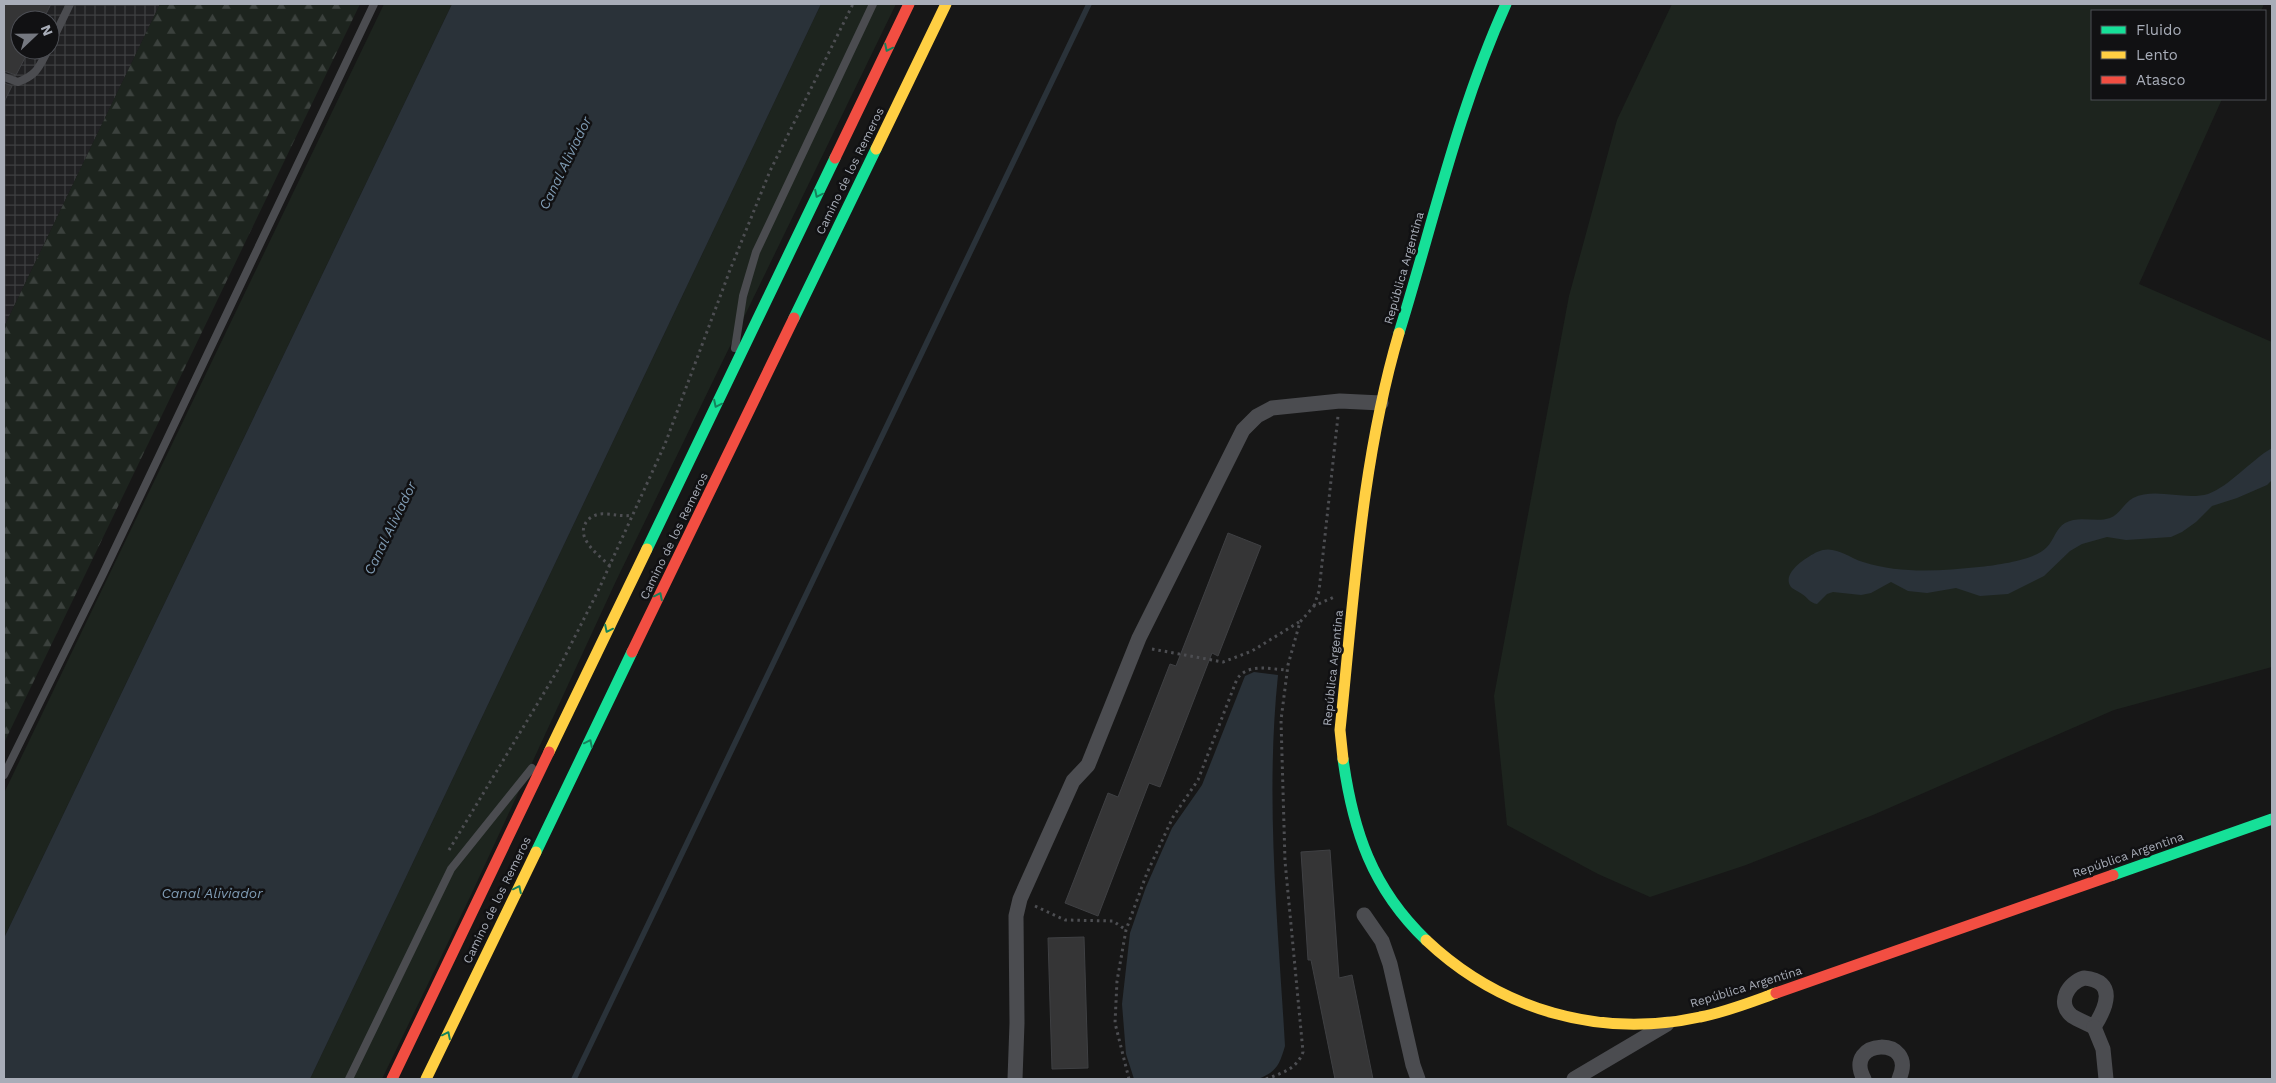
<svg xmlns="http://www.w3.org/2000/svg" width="2276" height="1083" font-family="'Work Sans',sans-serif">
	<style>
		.industrial { fill: url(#industrial-grid); fill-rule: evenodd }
		.green { fill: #1d241e }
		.forest { fill: url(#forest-firs) }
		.water { fill: #2a3239 }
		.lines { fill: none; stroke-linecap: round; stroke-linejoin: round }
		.stream { stroke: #2a3239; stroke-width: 5.5 }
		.building { fill: #353536; stroke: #3f4043 }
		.path { stroke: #4d4e52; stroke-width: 3; stroke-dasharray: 2.5 4; stroke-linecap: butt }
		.lane { stroke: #4b4c50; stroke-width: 8 }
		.street { stroke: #4b4c50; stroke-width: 15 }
		.fast { stroke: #16e098; stroke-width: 11 }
		.slow { stroke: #ffcf43; stroke-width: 11 }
		.jam { stroke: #f24e42; stroke-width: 11 }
		.oneway { stroke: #14835c }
		.labels { text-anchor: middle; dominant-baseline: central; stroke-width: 5; stroke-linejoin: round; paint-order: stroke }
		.street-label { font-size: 12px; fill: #a8adb8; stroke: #111113 }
		.water-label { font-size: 14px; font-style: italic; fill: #7f9bb3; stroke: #111113 }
	</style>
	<defs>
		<pattern id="industrial-grid" width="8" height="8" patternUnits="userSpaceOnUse" patternTransform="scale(1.25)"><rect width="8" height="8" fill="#212123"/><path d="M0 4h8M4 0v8" fill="none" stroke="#3e3f41"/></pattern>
		<pattern id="forest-firs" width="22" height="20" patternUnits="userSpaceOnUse" patternTransform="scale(1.25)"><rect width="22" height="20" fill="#1d241e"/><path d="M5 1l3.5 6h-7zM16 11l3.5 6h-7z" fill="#3b413d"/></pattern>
	</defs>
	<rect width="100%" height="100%" fill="#171717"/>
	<!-- industrial -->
	<path class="industrial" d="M4,4H160L4,327ZM20,20H50V50H20Z"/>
	<!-- green -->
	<g class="green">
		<polygon points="384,4 452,4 4,938 4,793"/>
		<polygon points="821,4 896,4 616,581 471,895 382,1079 310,1079"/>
		<polygon points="1672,4 2264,4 2261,11 2092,11 2092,99 2222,99 2139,284 2272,342 2272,667 2114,710 1873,815 1746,865 1650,897 1598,874 1507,825 1494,696 1569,296 1617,120"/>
	</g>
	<!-- forest -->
	<polygon class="forest" points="160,4 360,4 4,743 4,327"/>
	<!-- water -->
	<g class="water">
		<polygon points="452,4 821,4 310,1079 4,1079 4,938"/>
		<path d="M2272,448V480L2267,485L2237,498L2212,506L2196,522L2182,532L2171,537L2126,540L2107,537L2082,544L2070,551L2044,576L2008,594L1980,596L1956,588L1927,593L1908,591L1891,582L1871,593L1861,595L1833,592L1827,594L1817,604C1810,603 1808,598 1802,594C1799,592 1795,590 1792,588C1779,574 1807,557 1817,552C1834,544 1847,557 1863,562C1901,574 1940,571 1979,567C1996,565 2036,560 2047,547C2054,540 2056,528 2065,523C2079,515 2096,523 2110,518C2120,514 2124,503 2133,498C2156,487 2184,501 2208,494C2230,486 2251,460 2272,448Z"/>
		<path d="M1254,672L1278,675C1265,799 1278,923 1285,1046C1279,1066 1277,1071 1258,1079H1134L1126,1054L1122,1004L1130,933L1146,887L1172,828L1202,785L1245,676Z"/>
	</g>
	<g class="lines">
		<!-- stream -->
		<polyline class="stream" points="574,1079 1089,4"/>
	</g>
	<!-- building -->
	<g class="building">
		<polygon points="4,4 51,4 43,20 20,20 20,50 29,50 16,75 4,71"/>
		<polygon points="4,83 12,86 4,102"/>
		<polygon points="1228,533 1261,546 1218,656 1212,653 1160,787 1149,783 1098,916 1065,903 1108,793 1118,797 1170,664 1176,666"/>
		<polygon points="1330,850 1339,978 1352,975 1373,1079 1335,1079 1311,960 1308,960 1301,852"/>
		<polygon points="1084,937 1088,1068 1052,1069 1048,938"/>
	</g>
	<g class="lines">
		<!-- path -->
		<g class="path">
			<path d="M610,566C599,555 574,538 587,521C591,516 599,513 605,514C615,514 622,517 633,515"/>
			<polyline points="1314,606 1319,591 1338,416"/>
			<polyline points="1152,649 1223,662 1252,651 1299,622"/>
			<polyline points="449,850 559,668 598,591 665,444 730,270 770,171 853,4"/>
			<polyline points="1035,906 1065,920 1113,921 1126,930"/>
			<path d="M1129,1079L1115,1023L1117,981L1126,930L1147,873L1173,817L1198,780L1237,679C1248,663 1269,669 1287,670"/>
			<path d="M1266,1079C1282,1073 1297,1069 1303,1052L1285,861L1281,720L1288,665L1300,622L1314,606L1334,597"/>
		</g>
		<!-- lane -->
		<g class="lane">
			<polyline points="50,45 70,4"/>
			<path d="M4,77L18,82C37,75 39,67 48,50"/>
			<polyline points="735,348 743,296 756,252 873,4"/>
			<polyline points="4,775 103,574 374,4"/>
			<polyline points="349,1079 451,869 532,768"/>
		</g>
		<!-- street -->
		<g class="street">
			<polyline points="1364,915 1382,941 1390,964 1413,1065 1418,1079"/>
			<path d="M2084,978C2118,981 2106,1008 2094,1027C2087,1023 2078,1020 2072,1016C2056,1003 2068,983 2084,978Z"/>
			<polyline points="2094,1027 2103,1049 2106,1079"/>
			<polyline points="1015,1079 1017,1023 1016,916 1020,899 1073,781 1088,765 1139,638 1243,430 1257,416 1272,408 1340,401 1381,403"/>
			<polyline points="1574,1079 1667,1024"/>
			<path d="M1864,1079C1842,1038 1919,1035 1899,1079"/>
		</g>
		<!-- fast -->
		<g class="fast">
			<polyline points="794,318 876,149"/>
			<path d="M1399,333C1433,223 1458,110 1506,4"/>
			<polyline points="647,549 835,158"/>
			<path d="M1343,759C1353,831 1372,888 1426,940"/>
			<polyline points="536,852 632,652"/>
			<polyline points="2113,875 2272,819"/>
		</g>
		<!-- slow -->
		<g class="slow">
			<polyline points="876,149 946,4"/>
			<polyline points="549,752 647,549"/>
			<path d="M1343,759L1340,730C1354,597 1361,462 1399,333"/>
			<path d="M1426,940C1500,1010 1600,1039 1700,1017C1726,1012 1751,1002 1776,993"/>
			<polyline points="426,1079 536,852"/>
		</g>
		<!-- jam -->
		<g class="jam">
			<polyline points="835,158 909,4"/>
			<polyline points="632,652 794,318"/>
			<polyline points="1776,993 2113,875"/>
			<polyline points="392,1079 549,752"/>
		</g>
	</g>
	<!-- one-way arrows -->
	<defs><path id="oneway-chevron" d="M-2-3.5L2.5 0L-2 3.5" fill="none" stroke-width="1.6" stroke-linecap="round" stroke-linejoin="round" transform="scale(1.25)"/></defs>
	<g class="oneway">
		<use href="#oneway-chevron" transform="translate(888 48) rotate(116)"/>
		<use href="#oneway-chevron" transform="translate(818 194) rotate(116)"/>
		<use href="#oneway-chevron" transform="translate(717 404) rotate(116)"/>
		<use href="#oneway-chevron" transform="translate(659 596) rotate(-64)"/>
		<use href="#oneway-chevron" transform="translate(608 629) rotate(116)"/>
		<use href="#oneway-chevron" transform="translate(589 743) rotate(-64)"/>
		<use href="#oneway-chevron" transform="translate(518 889) rotate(-64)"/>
		<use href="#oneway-chevron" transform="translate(447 1035) rotate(-64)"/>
	</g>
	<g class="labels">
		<!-- street labels -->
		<g class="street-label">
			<text transform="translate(850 171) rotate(-64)">Camino de los Remeros</text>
			<text transform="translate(1404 268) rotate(-74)">República Argentina</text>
			<text transform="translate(674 536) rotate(-64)">Camino de los Remeros</text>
			<text transform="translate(1333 668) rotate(-84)">República Argentina</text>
			<text transform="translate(2128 855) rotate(-19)">República Argentina</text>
			<text transform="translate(497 900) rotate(-64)">Camino de los Remeros</text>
			<text transform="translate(1746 987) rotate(-17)">República Argentina</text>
		</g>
		<!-- water labels -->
		<g class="water-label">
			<text transform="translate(565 163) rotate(-64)">Canal Aliviador</text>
			<text transform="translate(390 528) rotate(-64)">Canal Aliviador</text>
			<text x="212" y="893">Canal Aliviador</text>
		</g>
	</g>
	<!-- border -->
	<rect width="2276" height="1083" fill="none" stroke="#a8adb8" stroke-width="10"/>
	<!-- legend -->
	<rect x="2091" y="10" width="175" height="90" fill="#111113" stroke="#4d4f55"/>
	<rect x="2101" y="26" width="25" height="8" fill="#16e098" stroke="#4d4f55"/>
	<text x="2136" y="35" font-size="15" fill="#a8adb8">Fluido</text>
	<rect x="2101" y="51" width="25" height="8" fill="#ffcf43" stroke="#4d4f55"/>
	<text x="2136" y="60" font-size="15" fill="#a8adb8">Lento</text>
	<rect x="2101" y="76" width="25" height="8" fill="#f24e42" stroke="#4d4f55"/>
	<text x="2136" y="85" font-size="15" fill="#a8adb8">Atasco</text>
	<!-- north arrow -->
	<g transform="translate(35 35) rotate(68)"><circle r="24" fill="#111113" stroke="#4d4f55"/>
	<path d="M0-4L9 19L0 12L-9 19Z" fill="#757880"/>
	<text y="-8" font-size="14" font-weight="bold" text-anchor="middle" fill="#a8adb8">N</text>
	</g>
</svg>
